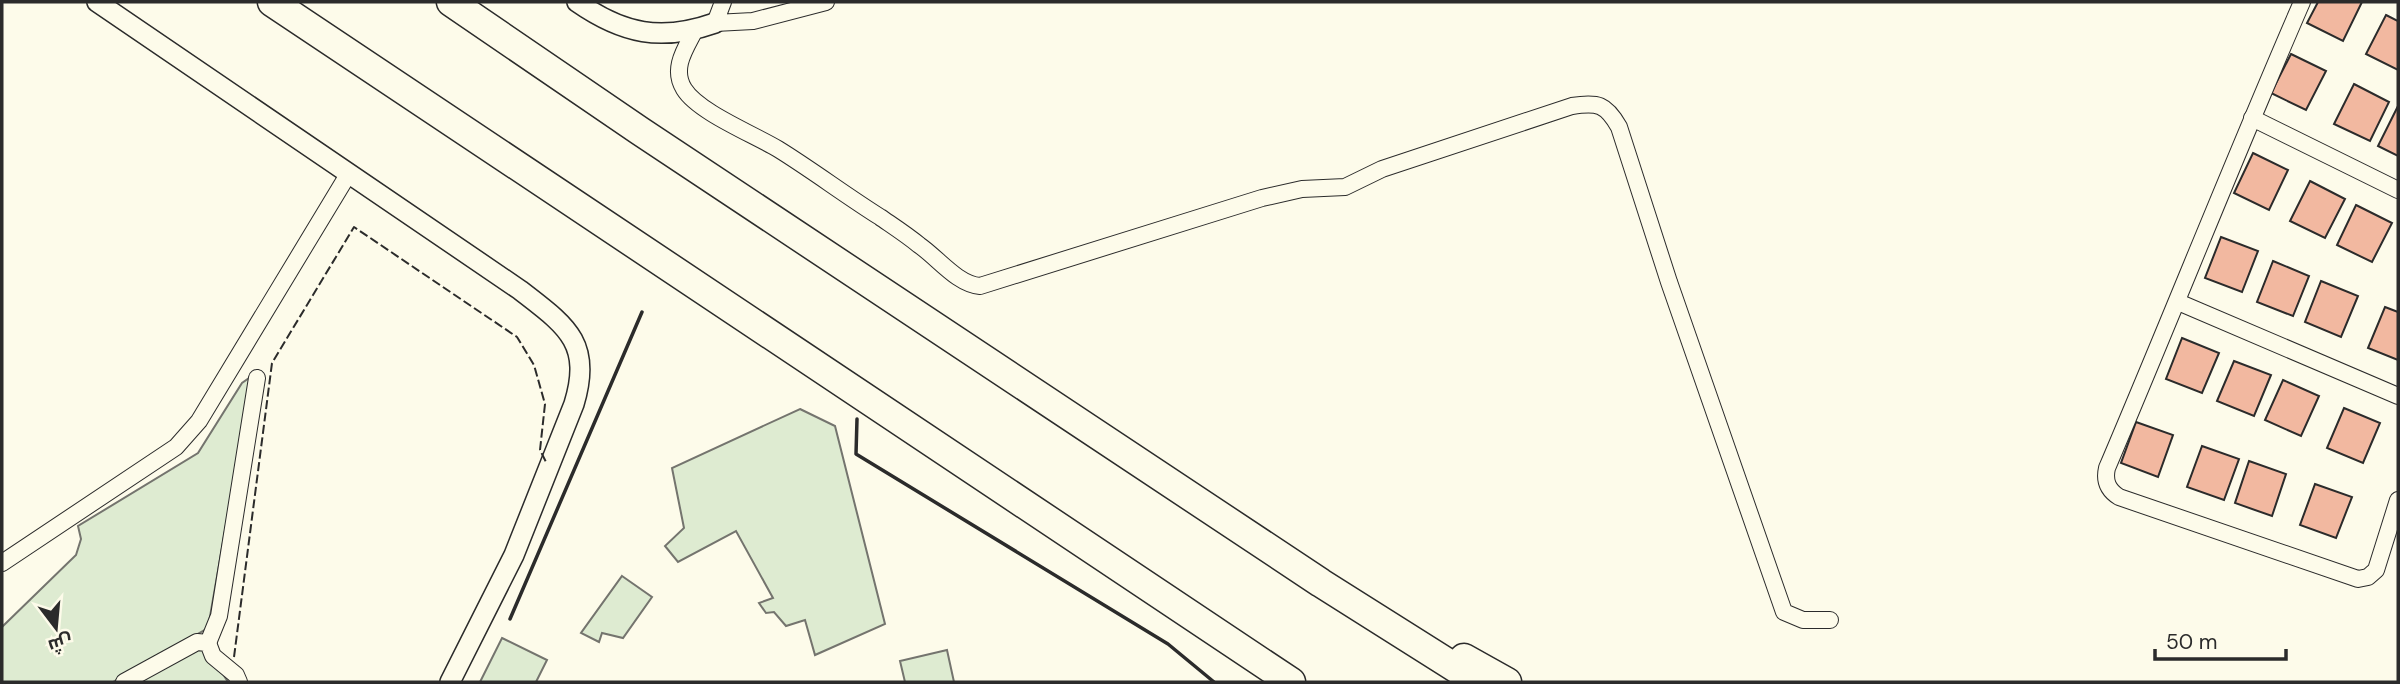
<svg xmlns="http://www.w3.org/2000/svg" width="2400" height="684" font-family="'DM Sans',Cairo,sans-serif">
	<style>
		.green { fill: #deebd1; stroke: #74746e; stroke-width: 2 }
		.building { fill: #f2b8a0; stroke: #2b2b2b; stroke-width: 2 }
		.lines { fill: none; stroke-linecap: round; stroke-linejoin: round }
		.minor-casing { stroke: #2b2b2b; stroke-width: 18 }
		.tertiary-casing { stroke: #2b2b2b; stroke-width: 22 }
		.motorway-casing { stroke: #2b2b2b; stroke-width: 31 }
		.minor { stroke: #fdfbea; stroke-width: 16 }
		.tertiary { stroke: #fdfbea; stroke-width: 19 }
		.motorway { stroke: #fdfbea; stroke-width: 28 }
		.fence { stroke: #2b2b2b; stroke-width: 2; stroke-dasharray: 9 3.5; stroke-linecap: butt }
		.wall { stroke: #2b2b2b; stroke-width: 3.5 }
	</style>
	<rect width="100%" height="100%" fill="#fdfbea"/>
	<!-- green -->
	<g class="green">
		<polygon points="252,376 208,628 113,682 2,682 2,627 76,555 81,539 78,526 198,453 242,383"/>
		<polygon points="800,409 835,426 885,624 815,655 805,620 786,626 774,612 766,613 759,603 773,598 736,531 678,562 665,546 684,528 672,468"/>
		<polygon points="622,576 652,597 623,638 602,633 599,642 581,633"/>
		<polygon points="502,638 547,660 536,682 480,682"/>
		<polygon points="202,648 221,671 228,682 127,682"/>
		<polygon points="947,650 954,682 905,682 900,661"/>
	</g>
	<!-- building -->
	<g class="building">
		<polygon points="2318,2 2362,2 2343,41 2307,23"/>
		<polygon points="2386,15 2398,21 2398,70 2366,54"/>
		<polygon points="2291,54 2326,71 2306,110 2271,93"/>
		<polygon points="2354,84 2389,102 2370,141 2334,124"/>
		<polygon points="2398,106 2398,156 2378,146"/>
		<polygon points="2253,153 2288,170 2269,210 2234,193"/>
		<polygon points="2310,181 2345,199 2325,238 2290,221"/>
		<polygon points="2356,205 2392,223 2372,262 2337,245"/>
		<polygon points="2221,237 2258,251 2242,292 2205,278"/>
		<polygon points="2273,261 2309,276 2293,316 2257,302"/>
		<polygon points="2321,281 2358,296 2341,337 2305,322"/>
		<polygon points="2385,307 2398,312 2398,360 2368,348"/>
		<polygon points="2182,338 2219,353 2202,393 2166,379"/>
		<polygon points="2234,361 2271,375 2254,416 2217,401"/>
		<polygon points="2283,380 2319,396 2301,436 2265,420"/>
		<polygon points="2344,408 2380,423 2363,463 2327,448"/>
		<polygon points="2136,422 2173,435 2158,477 2121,463"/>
		<polygon points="2202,446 2239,459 2224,500 2187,487"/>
		<polygon points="2249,461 2286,474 2272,516 2235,503"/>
		<polygon points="2315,484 2352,497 2336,538 2300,525"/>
	</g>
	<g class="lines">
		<!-- minor casing -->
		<g class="minor-casing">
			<g id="minor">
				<polyline points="723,2 715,23 753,21 826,2"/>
				<path d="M2302,2C2235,156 2173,313 2107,468C2104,481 2108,490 2119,497L2358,579L2368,577L2376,570L2398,500"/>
				<path d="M695,30C686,48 671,68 684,89C698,112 753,134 778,149C812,170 845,195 880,217C893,226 907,235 919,245C938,258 957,284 980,286L1262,198L1302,189L1345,187L1382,169L1572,106C1598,102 1606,104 1619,127L1669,282L1784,612L1803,620H1830"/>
				<polyline points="2252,118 2398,190"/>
				<polyline points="2178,302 2398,396"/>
				<polyline points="2,563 176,447 199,421 349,173"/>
				<polyline points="208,643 219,616 257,378"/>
				<polyline points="124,682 197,642 208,643 213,656 236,675 239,682"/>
			</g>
		</g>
		<!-- tertiary casing -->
		<g class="tertiary-casing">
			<g id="tertiary">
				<path d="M97,2L520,290C565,325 593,342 574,404L514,555L450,682"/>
				<path d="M577,2C623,34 661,42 715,23"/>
			</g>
		</g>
		<!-- motorway casing -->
		<g class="motorway-casing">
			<g id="motorway">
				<polyline points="272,2 1291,682"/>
				<polyline points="451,2 640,131 1321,583 1478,682"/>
				<polyline points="1464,658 1507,682"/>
			</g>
		</g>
		<!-- minor -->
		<use href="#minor" class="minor"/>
		<!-- tertiary -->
		<use href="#tertiary" class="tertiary"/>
		<!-- motorway -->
		<use href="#motorway" class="motorway"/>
		<!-- fence -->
		<polyline class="fence" points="234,657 272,363 354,227 517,337 534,365 545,404 540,450 546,462"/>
		<!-- wall -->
		<g class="wall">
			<polyline points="857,419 856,454 1168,644 1214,682"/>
			<polyline points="510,619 642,312"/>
		</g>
	</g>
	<!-- border -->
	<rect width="2400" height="684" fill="none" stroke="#2b2b2b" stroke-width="7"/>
	<!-- north arrow -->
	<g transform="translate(56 628) rotate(164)" stroke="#fdfbea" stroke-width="5" paint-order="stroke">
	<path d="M0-5L12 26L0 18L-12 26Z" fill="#2b2b2b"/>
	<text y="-10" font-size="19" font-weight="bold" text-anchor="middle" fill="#2b2b2b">ش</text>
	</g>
	<!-- scale -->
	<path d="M2155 649v10h131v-10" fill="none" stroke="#2b2b2b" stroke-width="3.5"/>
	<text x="2166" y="649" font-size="21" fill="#2b2b2b" stroke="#fdfbea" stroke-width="5" paint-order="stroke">50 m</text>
</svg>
